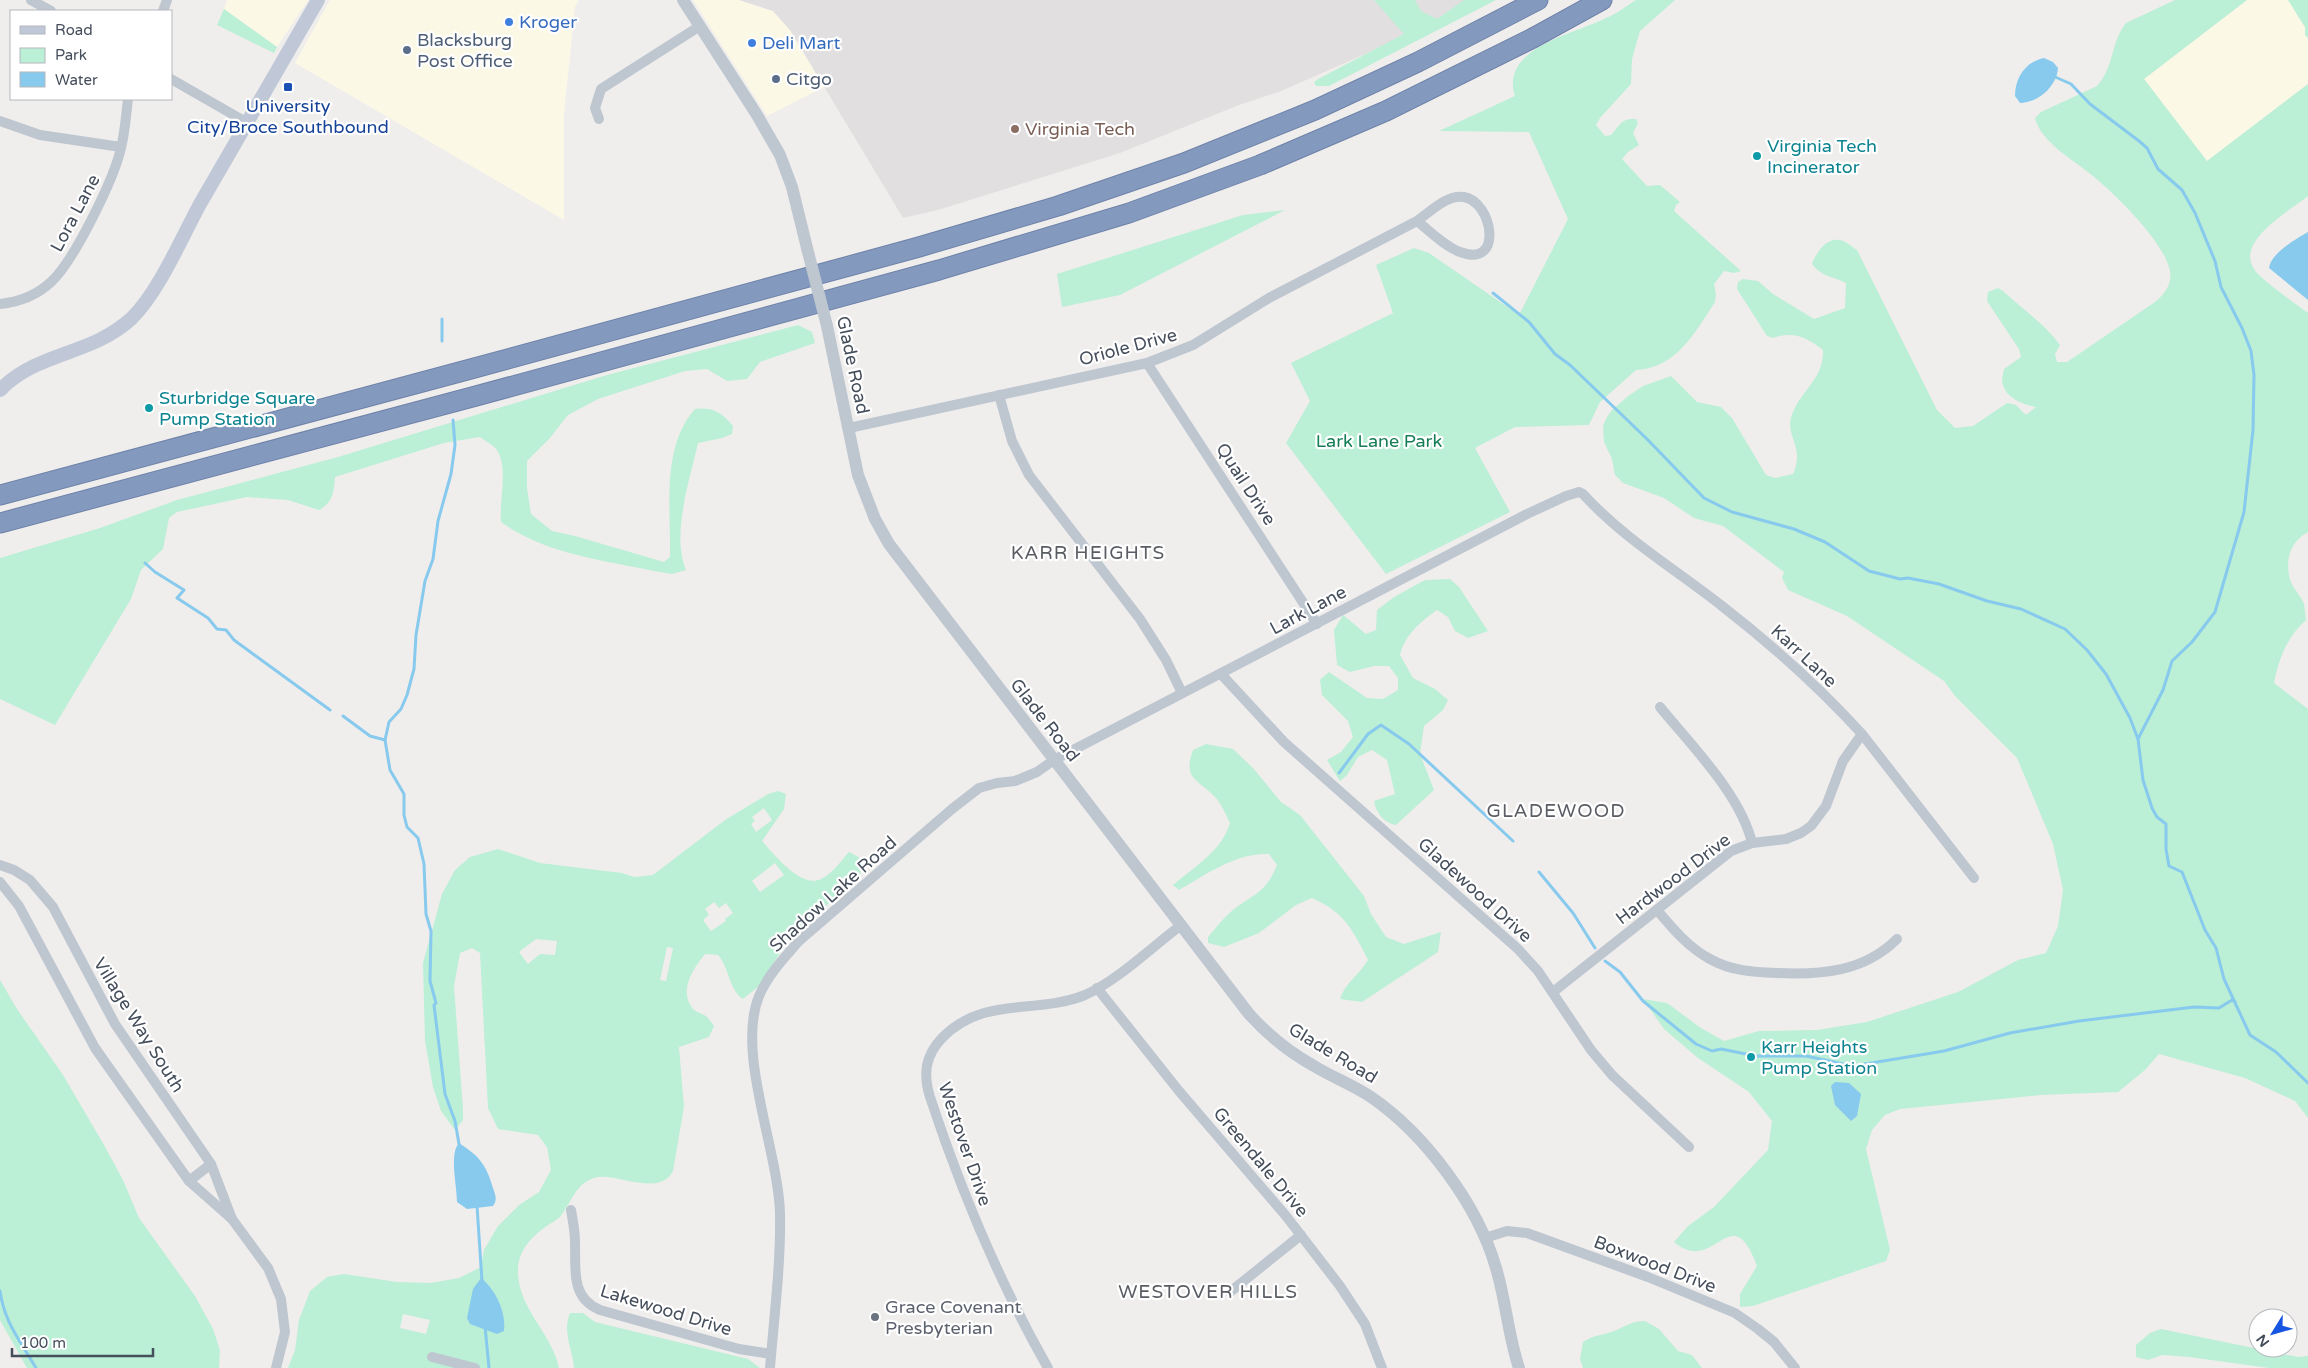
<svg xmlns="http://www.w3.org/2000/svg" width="2308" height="1368" font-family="'Varela Round',sans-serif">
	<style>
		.commercial { fill: #fcf8e6 }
		.education { fill: #e1dfdf }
		.green { fill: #bbefd6; fill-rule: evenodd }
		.water { fill: #87caed }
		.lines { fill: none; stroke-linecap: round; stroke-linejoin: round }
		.stream { stroke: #87caed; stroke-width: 3 }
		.motorway-casing { stroke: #6f83a9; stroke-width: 21 }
		.minor { stroke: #bec6d0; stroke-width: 10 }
		.tertiary { stroke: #bec6d0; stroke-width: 12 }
		.secondary { stroke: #c0c8d7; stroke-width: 14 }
		.motorway { stroke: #8499be; stroke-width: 19 }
		.tertiary-bridge { stroke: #bec6d0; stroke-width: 12 }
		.shop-dot { fill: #3f7fe0; stroke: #fff; stroke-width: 2 }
		.service-dot { fill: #5c6f8a; stroke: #fff; stroke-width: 2 }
		.transit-dot { fill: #1a4fb4; stroke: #fff; stroke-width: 2 }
		.education-dot { fill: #8d6e63; stroke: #fff; stroke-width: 2 }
		.culture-dot { fill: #0f9aa8; stroke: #fff; stroke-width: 2 }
		.worship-dot { fill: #6b7280; stroke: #fff; stroke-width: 2 }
		.labels { text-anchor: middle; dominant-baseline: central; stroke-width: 4.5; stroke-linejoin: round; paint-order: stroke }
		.shop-label { font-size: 18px; fill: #366cbe; stroke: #fff; text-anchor: start }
		.service-label { font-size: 18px; fill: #4e5e75; stroke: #fff; text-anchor: start }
		.transit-label { font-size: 18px; fill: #164399; stroke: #fff }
		.education-label { font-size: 18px; fill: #785e54; stroke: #fff; text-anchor: start }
		.culture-label { font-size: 18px; fill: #0d838f; stroke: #fff; text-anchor: start }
		.street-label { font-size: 18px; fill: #454e5b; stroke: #fff }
		.park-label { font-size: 18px; fill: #157e57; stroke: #fff }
		.worship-label { font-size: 18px; fill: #5b616d; stroke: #fff; text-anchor: start }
		.neighbourhood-label { font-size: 19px; letter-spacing: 1px; fill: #5a5d63; stroke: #fff }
	</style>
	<rect width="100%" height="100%" fill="#f0eeed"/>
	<!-- commercial -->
	<g class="commercial">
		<polygon points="227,0 308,0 277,47 224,9"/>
		<polygon points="330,0 579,0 575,7 564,113 564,220 295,63"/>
		<polygon points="693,0 739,0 773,11 790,30 824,87 767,116"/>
		<polygon points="2247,0 2288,0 2294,8 2298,17 2305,27 2305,35 2308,38 2308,84 2207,161 2144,79"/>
	</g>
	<!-- education -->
	<polygon class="education" points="739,0 1470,0 1437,19 1363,55 1281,91 1239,105 1120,153 938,210 903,218 790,30 773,11"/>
	<!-- green -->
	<g class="green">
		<polygon points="1374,0 1415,0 1421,11 1437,19 1464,0 1496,0 1329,86 1316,86 1314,82 1320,78 1404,34"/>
		<path d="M1636,0H1675L1640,31L1632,59L1631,84L1600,118L1596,125L1605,136L1611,135C1620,125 1621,118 1636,119L1638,123L1633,133L1639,145L1628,152L1622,159L1647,186L1660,185L1680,202L1676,205L1674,211L1741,271L1734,273L1724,271L1714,284L1716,294L1715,302C1695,332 1677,368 1636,370L1600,402L1589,425L1515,427L1475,448L1510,512L1386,574L1286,443L1310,401L1291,363L1393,313L1376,265L1414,248L1429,253L1519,315L1568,219L1529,132L1439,131L1515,96C1499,48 1575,34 1606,18C1617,14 1626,6 1636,0Z"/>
		<path d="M2175,0H2247L2144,79L2207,161L2308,84V196C2287,213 2228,245 2259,275C2274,289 2292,301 2308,313V532C2290,542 2285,559 2290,580C2293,588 2301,596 2304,604C2305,609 2305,615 2306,620C2287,637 2279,658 2274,683L2308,709V1118L2295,1101L2245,1078L2159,1054L2145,1070L2118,1092L2041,1095L1900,1109L1885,1115L1872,1130L1866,1149L1890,1250L1886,1261L1753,1306L1740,1307V1294L1757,1266C1731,1195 1715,1277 1674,1242L1688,1226L1714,1207L1768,1150L1772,1121L1749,1092L1698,1058L1664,1029L1643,999L1667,1003L1701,1028L1724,1041L1759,1031L1817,1030L1867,1022L1958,992L2018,960L2046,953L2058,926L2063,890L2053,844L2017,758L1955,696L1944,681L1847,616L1788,590L1782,578L1784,572L1723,526L1694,518L1664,498L1623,483L1615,475L1612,459L1604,442L1603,426L1606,419L1611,411L1628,396L1643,386L1671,376L1697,402L1721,407L1732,418L1766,475L1775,478L1793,474C1805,448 1786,437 1791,418C1799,390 1824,381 1823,350C1806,337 1794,331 1773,338L1767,336L1737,289L1738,282L1743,279L1758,281L1773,294L1814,319L1845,308L1846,283C1832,276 1822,277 1812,264C1816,253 1826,237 1840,240C1846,241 1852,247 1857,250L1937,410L1955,428L1973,426L2007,403L2016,405L2026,415L2036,407C2024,405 2006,398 2003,385C2001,381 2003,374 2004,369L2021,357L2019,349L1987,301L1988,292L1998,288L2003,291C2022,309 2045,324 2060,345L2055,354L2057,362H2067L2155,302C2162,296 2168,290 2170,280C2176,252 2114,193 2093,176C2074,160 2041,143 2035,118L2041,112L2097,86C2114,68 2111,41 2126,23Z"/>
		<polygon points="2288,0 2308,0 2308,38 2305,35 2305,27"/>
		<polygon points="224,9 277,47 274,53 217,25"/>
		<polygon points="1285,210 1120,295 1062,307 1057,274 1243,215"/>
		<path d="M798,325L812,332L815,343L760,362L747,379L727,381L707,369L685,371L598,399L568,415L550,438L527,461V488L531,514L552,531L575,536L664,562L670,557C671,509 661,447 695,409C713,407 721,412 733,426L732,434L722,438L698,443C690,479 671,535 686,570L672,574L654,571C602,560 545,554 501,522C499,500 509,465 496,449C492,444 485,441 480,437L444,443L335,477C334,491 333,503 319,510L288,500L247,497L177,512L169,518L163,549L141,570L131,599L55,725L0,699V558L100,528L177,500L338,457L607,375Z"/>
		<path d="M1450,579L1459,587L1488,631L1468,638L1455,631L1448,617L1437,610C1420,622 1405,635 1400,655L1413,678L1435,689L1448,700L1443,710L1424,726L1420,754L1434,790L1396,825C1384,823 1376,813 1374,801L1395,794L1387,760L1372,750L1358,757L1347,775L1340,781L1327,760L1341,752L1353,737L1348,721L1322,695L1320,680L1329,672L1367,698L1383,699L1398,690V678L1389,666H1374L1350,672L1337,665L1334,630L1343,615L1366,634L1376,630L1377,610L1394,597L1425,580Z"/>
		<path d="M1206,744L1233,749L1253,768L1281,802L1300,815L1364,896L1371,914L1386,937L1404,944L1441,932L1438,952L1362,1002L1340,999C1345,983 1359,975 1368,960C1353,930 1344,912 1312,898L1296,905L1259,933L1224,947L1208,943V937C1216,928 1224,917 1233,910C1254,894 1266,893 1277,865L1269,854C1237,852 1205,875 1179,890L1173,885C1194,867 1222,851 1230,823C1226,815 1222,805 1216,798C1199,779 1182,780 1193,750Z"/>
		<path d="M778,791L786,794L784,809L762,841C774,854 801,889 821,879C832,874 841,861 849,852L866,861L856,881L810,919L783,948L759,986L743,999C729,990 729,967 718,955L705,954C693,969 678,991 693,1009C697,1013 703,1013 707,1017C709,1019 712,1023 714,1026L709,1037L679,1047L684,1107L673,1171C660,1197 619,1174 598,1177C576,1181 572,1202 560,1217C556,1221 549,1224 544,1228C529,1239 518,1252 518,1271C518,1309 552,1333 559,1368H288L295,1350L299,1320L310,1291L327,1277L344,1274L397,1282L431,1283L459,1278L481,1267L484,1250L498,1226L519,1205L539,1192L551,1170L547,1147L538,1135L498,1129L488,1108L480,953L472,948L460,953L454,986L463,1109V1120L455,1130L441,1111L433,1087L425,1041L423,963L442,894L455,870L470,857L498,849L540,863L622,873L634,877L653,875L725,820L768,794ZM764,808L772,820L756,832L751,824L755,821L752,817ZM775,863L784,875L760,892L752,881ZM714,902L719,908L726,903L733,913L725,919L726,921L711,931L703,920L709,915L705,909ZM536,939L557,941L555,955L540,954L528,964L519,952ZM667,947L673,948L666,981L660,980ZM403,1314L430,1320L426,1334L400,1328Z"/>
		<polygon points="0,980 17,1009 63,1075 104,1145 123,1180 139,1218 195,1296 213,1329 220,1350 219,1368 27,1368 0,1320"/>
		<path d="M570,1313H583L595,1322L748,1359L760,1368H574C573,1349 562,1333 570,1313Z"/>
		<path d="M1645,1321L1659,1329L1678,1351L1692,1355L1702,1368H1583L1580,1359L1583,1342C1593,1335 1603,1335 1614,1331C1626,1326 1632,1321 1645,1321Z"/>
		<polygon points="2161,1329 2298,1357 2308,1356 2308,1368 2269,1368 2189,1357 2162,1355 2148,1360 2136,1357 2136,1345 2150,1333"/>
	</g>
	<!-- water -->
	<g class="water">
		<path d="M2044,58L2053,62L2058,68C2057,86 2038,103 2020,103L2015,96C2015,78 2025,62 2044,58Z"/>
		<path d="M2308,232V300L2269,268C2271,253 2296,239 2308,232Z"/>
		<polygon points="1835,1082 1849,1083 1861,1094 1857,1116 1851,1121 1835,1105 1831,1086"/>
		<path d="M459,1143C479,1156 486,1164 493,1188C495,1194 498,1200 493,1206L467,1209L457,1202C457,1185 449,1154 459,1143Z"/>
		<path d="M481,1278C496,1290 506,1312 504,1331L497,1334L470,1324L467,1318L473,1289Z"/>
	</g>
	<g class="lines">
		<!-- stream -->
		<g class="stream">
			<polyline points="2053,76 2071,84 2090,104 2139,141 2147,148 2158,169 2182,190 2195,213 2215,261 2221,287 2242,328 2251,351 2254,375 2253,430 2244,512 2215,612 2192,642 2172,661 2163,690 2138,739"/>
			<polyline points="1493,293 1529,322 1555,354 1570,365 1647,439 1704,498 1732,512 1794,529 1825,542 1869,571 1900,579 1908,578 1939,584 1987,601 2021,609 2065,629 2087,650 2106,674 2130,718 2138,739 2143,780 2152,808 2157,817 2166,824 2166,849 2169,866 2182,872 2205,930 2216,948 2224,979 2250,1035 2276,1052 2308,1083"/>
			<polyline points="442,341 442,319"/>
			<polyline points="453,420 455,445 451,474 438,521 433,559 425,581 416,635 414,669 407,695 401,709 389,722 385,740 390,770 404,794 404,815 407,827 418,838 424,864 426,914 431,931 430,981 436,1003 434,1005 445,1094 455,1121 459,1144"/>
			<polyline points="145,563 155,572 184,590 177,598 208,618 217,629 226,630 234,640 330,710"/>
			<polyline points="343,716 370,736 385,740"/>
			<polyline points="1339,773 1368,734 1381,725 1409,744 1513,841"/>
			<polyline points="1539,872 1573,913 1595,948"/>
			<polyline points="1605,961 1620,972 1643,1001 1696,1044 1712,1051 1721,1049 1756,1056 1806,1056 1853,1066 1944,1051 2010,1033 2079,1021 2194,1007 2219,1008 2232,1000 2235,1002"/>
			<polyline points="477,1206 482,1281"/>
			<path d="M0,1291C4,1322 21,1342 36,1368"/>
			<polyline points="485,1326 489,1368"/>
		</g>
		<!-- motorway casing -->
		<g class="motorway-casing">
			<g id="motorway">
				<polyline points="0,495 467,370 919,247 1058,206 1184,163 1315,110 1418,62 1538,0"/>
				<polyline points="0,523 476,396 939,270 1129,213 1260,165 1386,111 1533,38 1602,0"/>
			</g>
		</g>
		<!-- minor -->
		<g class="minor">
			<polyline points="31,0 51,11"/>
			<polyline points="163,11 167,0"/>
			<polyline points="171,79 246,122"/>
			<polyline points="599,119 595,108 601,89 700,26"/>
			<polyline points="0,121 40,135 121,147"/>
			<path d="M0,304C19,302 37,295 51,282C74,261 114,179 121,148C125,132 126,115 128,99"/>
			<polyline points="1147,363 1317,624"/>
			<polyline points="999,395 1012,441 1029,475 1140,619 1166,660 1182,693"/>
			<path d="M849,428L1147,363L1193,345L1269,298L1417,221C1430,231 1444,246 1460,252C1504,269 1493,202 1464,197C1447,194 1430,212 1417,221"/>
			<polyline points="1221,674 1284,742 1518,949 1538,971 1591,1050 1612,1075 1689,1147"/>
			<path d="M1660,707C1691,745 1741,795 1752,843"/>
			<polyline points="0,865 14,870 30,880 53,907 115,1024 211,1164 232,1219"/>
			<polyline points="0,882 19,906 95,1048 189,1181 232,1219 268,1268 281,1299 284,1324 285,1332 276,1368"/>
			<path d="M1657,910C1673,929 1688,947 1710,959C1731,971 1753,972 1777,973C1821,975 1864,972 1897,939"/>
			<polyline points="1097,988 1179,1091 1286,1216 1340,1286 1365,1324 1382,1368"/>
			<polyline points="1553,992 1731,851 1752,843 1786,839 1801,833 1811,826 1826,806 1843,761 1862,734"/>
			<polyline points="189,1181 211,1164"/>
			<path d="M571,1210C573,1221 575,1231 575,1242C576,1268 570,1298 600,1310L739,1349L771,1354"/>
			<polyline points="1485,1238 1507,1231 1527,1233 1648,1277 1735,1313 1758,1329 1774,1342 1795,1368"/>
			<polyline points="1230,1292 1301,1235"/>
			<polyline points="432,1357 475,1368"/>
			<path d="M770,1368C774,1317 781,1264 780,1213C778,1149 736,1053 759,996C768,975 784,958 799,941L952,809L979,788L997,783L1015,781L1037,772L1054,760L1527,514L1566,496L1579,492L1583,494C1623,538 1675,569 1722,606C1771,644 1820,688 1862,734L1974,878"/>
			<path d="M1048,1368C999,1282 961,1191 930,1097C923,1074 925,1056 942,1038C984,995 1036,1015 1085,995C1117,981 1152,947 1180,926"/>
		</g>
		<!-- tertiary -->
		<g class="tertiary">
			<polyline points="683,0 757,115 780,155 792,187 807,248"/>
			<path d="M827,326L858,475L875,519L889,544L1249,1014C1268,1035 1289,1052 1314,1066C1332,1077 1353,1085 1371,1097C1425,1134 1478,1205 1496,1268C1506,1301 1508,1335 1519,1368"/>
		</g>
		<!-- secondary -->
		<path class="secondary" d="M0,390C38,351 91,356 132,318C159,291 181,239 200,204C239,136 279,68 318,0"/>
		<!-- motorway -->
		<use href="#motorway" class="motorway"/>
		<!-- tertiary-bridge -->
		<polyline class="tertiary-bridge" points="807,248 827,326"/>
	</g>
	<!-- markers -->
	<g class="shop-dot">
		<circle cx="509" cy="22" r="5"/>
		<circle cx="752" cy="43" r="5"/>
	</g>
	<g class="service-dot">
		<circle cx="407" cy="50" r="5"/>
		<circle cx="776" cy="79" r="5"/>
	</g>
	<rect class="transit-dot" x="283" y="82" width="10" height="10" rx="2.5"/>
	<circle class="education-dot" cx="1015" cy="129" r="5"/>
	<g class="culture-dot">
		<circle cx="1757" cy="156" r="5"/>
		<circle cx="149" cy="408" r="5"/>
		<circle cx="1751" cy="1057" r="5"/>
	</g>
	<circle class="worship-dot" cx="875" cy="1317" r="5"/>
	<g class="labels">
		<!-- shop labels -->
		<g class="shop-label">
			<text x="519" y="22">Kroger</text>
			<text x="762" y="43">Deli Mart</text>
		</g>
		<!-- service labels -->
		<g class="service-label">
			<text x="417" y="40">Blacksburg<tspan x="417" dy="21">Post Office</tspan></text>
			<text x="786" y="79">Citgo</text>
		</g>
		<!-- transit labels -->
		<g class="transit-label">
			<text x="288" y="106">University<tspan x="288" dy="21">City/Broce Southbound</tspan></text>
		</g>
		<!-- education labels -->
		<g class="education-label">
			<text x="1025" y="129">Virginia Tech</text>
		</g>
		<!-- culture labels -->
		<g class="culture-label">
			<text x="1767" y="146">Virginia Tech<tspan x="1767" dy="21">Incinerator</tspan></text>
			<text x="159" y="398">Sturbridge Square<tspan x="159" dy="21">Pump Station</tspan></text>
			<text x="1761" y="1047">Karr Heights<tspan x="1761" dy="21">Pump Station</tspan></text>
		</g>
		<!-- street labels -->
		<g class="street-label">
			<text transform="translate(75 213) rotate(-62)">Lora Lane</text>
			<text transform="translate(1128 347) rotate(-15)">Oriole Drive</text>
			<text transform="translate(853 365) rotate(78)">Glade Road</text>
			<text transform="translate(1246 484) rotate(57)">Quail Drive</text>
			<text transform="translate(1308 610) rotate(-28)">Lark Lane</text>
			<text transform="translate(1804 656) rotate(43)">Karr Lane</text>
			<text transform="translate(1045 720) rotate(52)">Glade Road</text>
			<text transform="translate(1673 879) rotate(-37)">Hardwood Drive</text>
			<text transform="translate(1475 890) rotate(42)">Gladewood Drive</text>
			<text transform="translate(833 894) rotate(-42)">Shadow Lake Road</text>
			<text transform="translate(139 1025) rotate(58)">Village Way South</text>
			<text transform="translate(1333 1053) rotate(31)">Glade Road</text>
			<text transform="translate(965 1144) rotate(71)">Westover Drive</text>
			<text transform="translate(1261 1162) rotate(50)">Greendale Drive</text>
			<text transform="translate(1655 1264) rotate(21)">Boxwood Drive</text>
			<text transform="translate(666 1310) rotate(17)">Lakewood Drive</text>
		</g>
		<!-- park labels -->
		<g class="park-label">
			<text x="1379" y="441">Lark Lane Park</text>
		</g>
		<!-- worship labels -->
		<g class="worship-label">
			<text x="885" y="1307">Grace Covenant<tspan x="885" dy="21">Presbyterian</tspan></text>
		</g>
		<!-- neighbourhood labels -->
		<g class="neighbourhood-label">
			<text x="1088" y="553">KARR HEIGHTS</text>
			<text x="1556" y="811">GLADEWOOD</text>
			<text x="1208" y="1292">WESTOVER HILLS</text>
		</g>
	</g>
	<!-- legend -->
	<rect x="10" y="10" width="162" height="90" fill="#ffffff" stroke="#b5b8bd"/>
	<rect x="20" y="26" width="25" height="8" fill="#c0c8d7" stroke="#b5b8bd"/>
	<text x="55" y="35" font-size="15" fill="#454e5b">Road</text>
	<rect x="20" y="48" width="25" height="15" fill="#bbefd6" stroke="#b5b8bd"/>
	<text x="55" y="60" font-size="15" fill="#454e5b">Park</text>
	<rect x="20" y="72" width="25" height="15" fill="#87caed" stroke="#b5b8bd"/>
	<text x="55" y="85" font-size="15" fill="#454e5b">Water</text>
	<!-- north arrow -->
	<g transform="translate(2273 1333) rotate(233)"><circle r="24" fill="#ffffff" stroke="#b5b8bd"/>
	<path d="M0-4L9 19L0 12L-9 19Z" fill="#1654e2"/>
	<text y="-8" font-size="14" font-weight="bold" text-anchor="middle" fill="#454e5b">N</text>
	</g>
	<!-- scale -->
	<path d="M12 1348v8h141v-8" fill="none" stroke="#454e5b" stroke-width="2.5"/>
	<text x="20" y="1348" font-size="15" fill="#454e5b" stroke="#ffffff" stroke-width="4" paint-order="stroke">100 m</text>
</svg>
